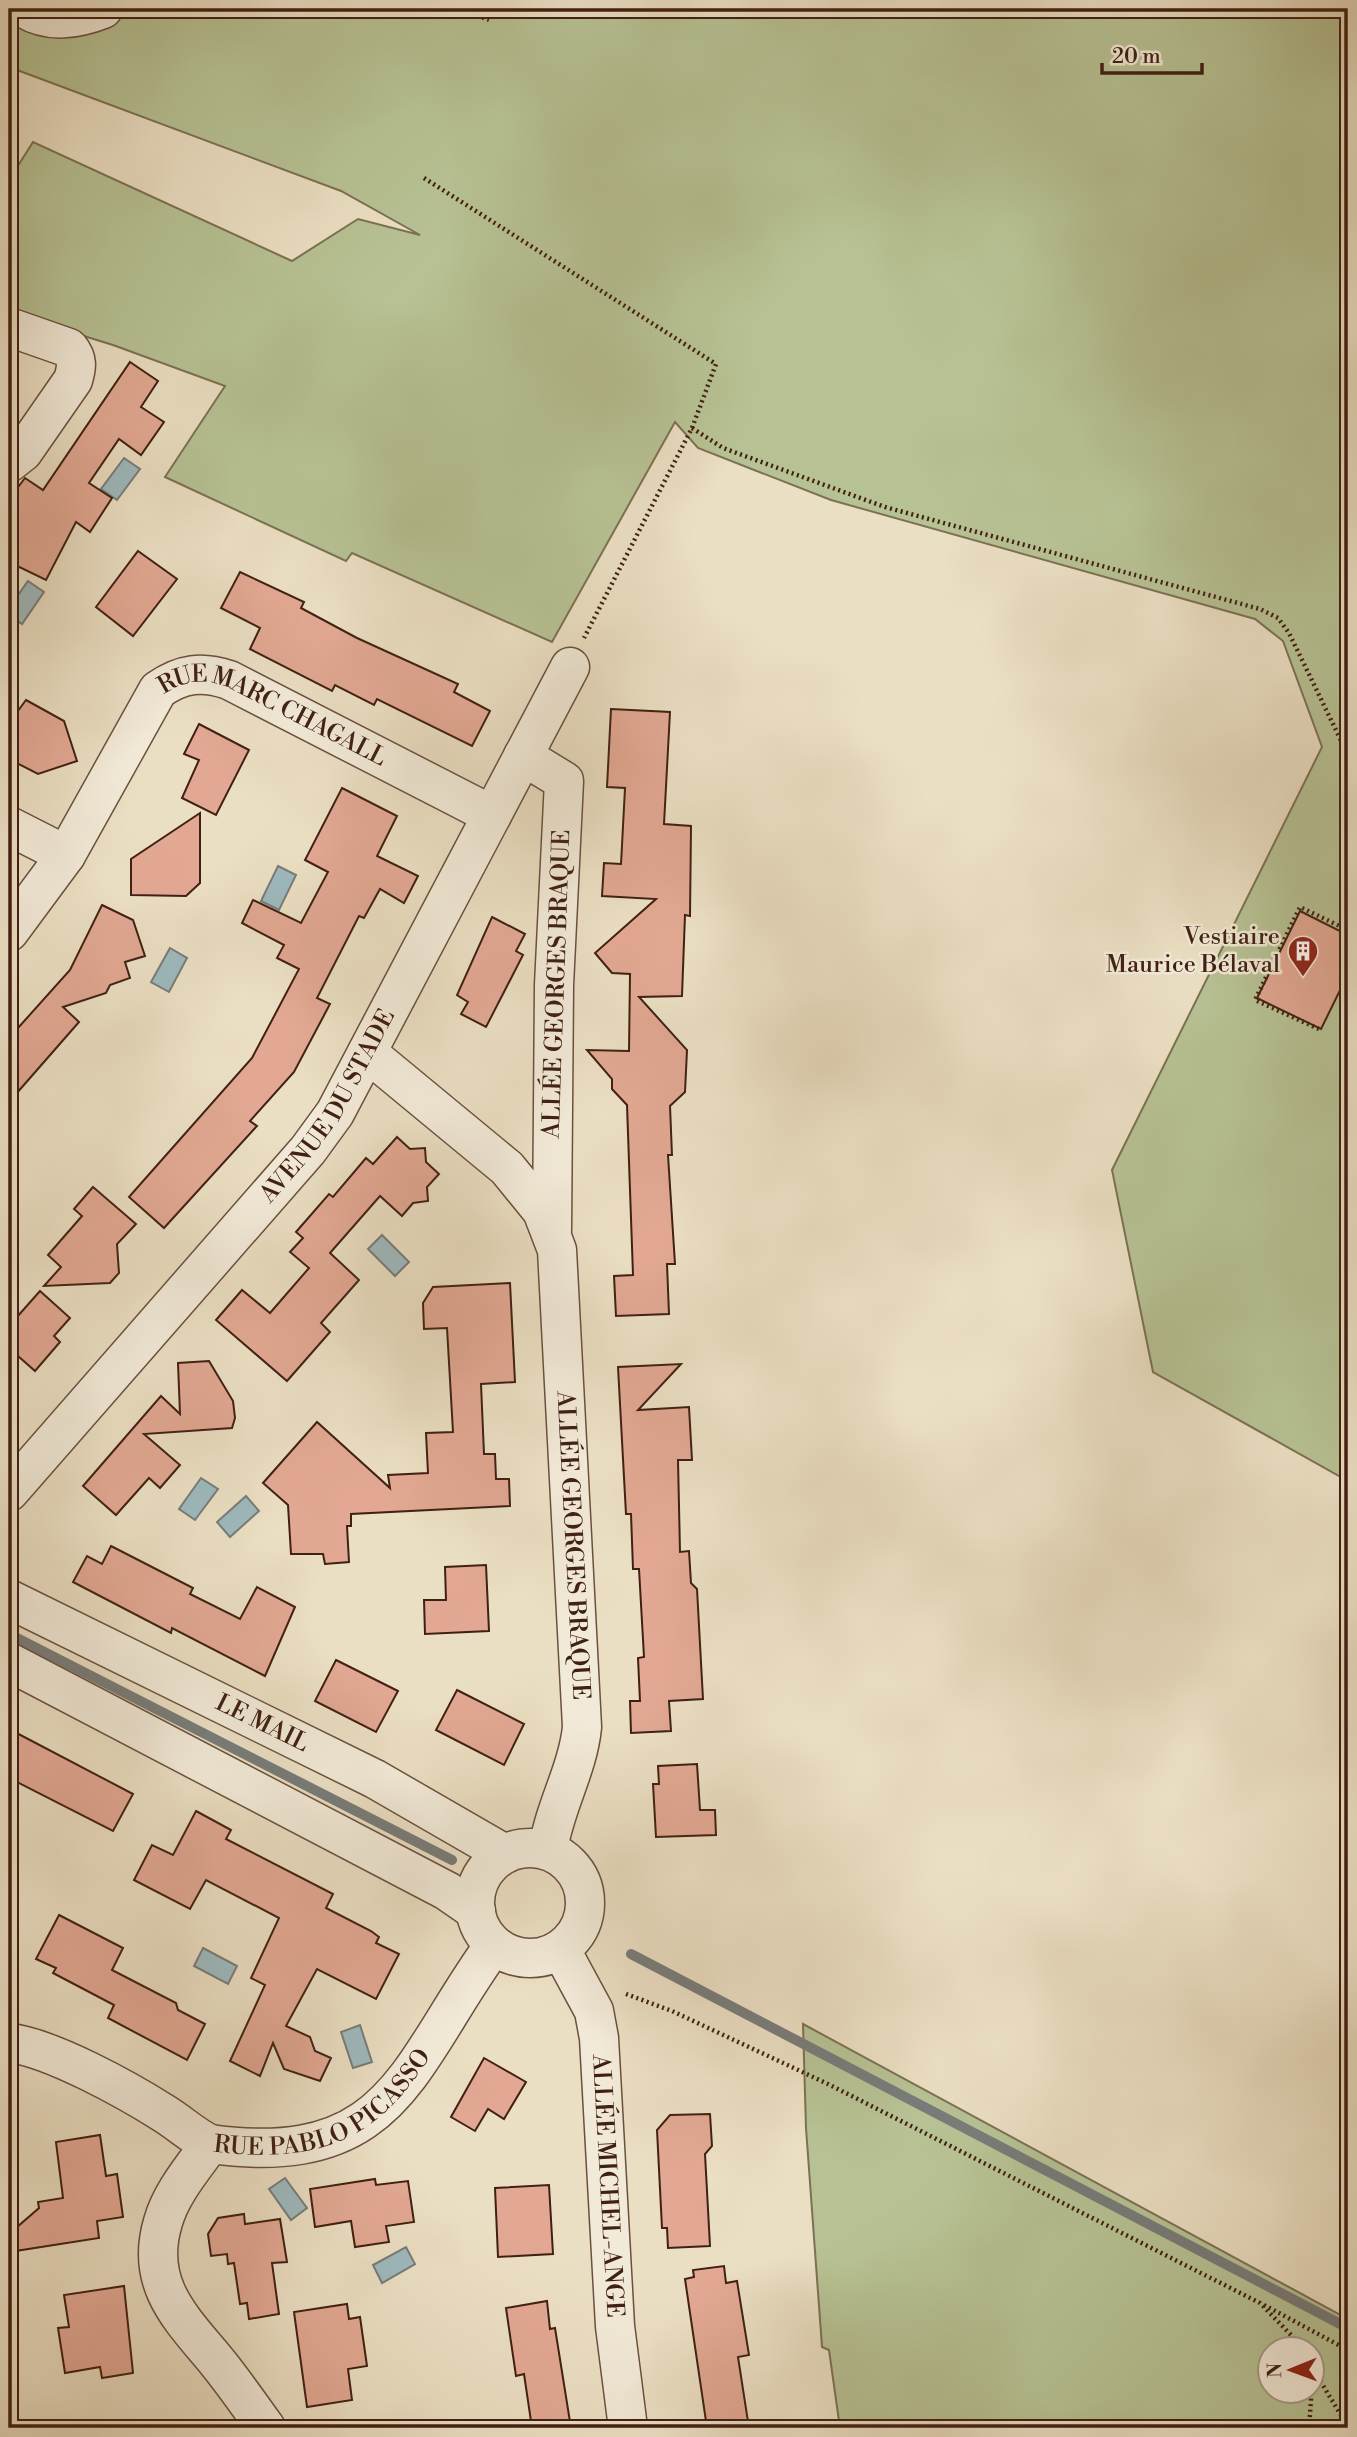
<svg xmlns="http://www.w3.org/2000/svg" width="1357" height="2437" font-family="'Libre Bodoni',serif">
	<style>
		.green { fill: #b7c294; stroke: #7c7154; stroke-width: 2; fill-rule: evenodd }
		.water { fill: #9ebabf; stroke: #787c7a; stroke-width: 2 }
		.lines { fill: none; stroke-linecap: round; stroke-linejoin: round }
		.stream { stroke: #787c7a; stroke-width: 10 }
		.building { fill: #e2a893; stroke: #402013; stroke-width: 2 }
		.street-casing { stroke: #6b503f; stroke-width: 41 }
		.path { stroke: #402013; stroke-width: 4.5; stroke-dasharray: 2 3.5; stroke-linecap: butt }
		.street { stroke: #f2ead8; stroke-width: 38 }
		.labels { text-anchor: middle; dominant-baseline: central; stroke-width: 5; stroke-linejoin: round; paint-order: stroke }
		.street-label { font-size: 24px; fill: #402013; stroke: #f2ead8 }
		.poi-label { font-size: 24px; fill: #402013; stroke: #f2ead8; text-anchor: end }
	</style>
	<rect width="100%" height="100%" fill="#ebdfc3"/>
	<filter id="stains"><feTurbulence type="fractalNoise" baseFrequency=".00286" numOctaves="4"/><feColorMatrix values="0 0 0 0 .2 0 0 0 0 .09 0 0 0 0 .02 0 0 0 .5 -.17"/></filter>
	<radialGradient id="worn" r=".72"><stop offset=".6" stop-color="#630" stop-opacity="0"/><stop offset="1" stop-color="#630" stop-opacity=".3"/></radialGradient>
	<!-- green -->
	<g class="green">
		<polygon points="9,9 1348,9 1348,1481 1153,1372 1112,1170 1322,747 1283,641 1255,619 831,500 698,448 675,422 552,642 352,553 346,561 165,477 225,386 113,345 9,313 9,180 33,142 292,261 358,219 420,235 341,191 9,67"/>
		<path d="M803,2024L1348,2319V2428H840L829,2350L822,2347L806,2128ZM1270,2350H1312V2392H1270Z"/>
	</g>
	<!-- water -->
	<g class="water">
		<polygon points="124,458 140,469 117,500 101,489"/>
		<polygon points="28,581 44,592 22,624 9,615 9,608"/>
		<polygon points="278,866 296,875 279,910 261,901"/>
		<polygon points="170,948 187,958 169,992 151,982"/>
		<polygon points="382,1235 409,1262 395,1276 368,1249"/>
		<polygon points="201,1478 218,1489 195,1520 179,1509"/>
		<polygon points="246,1496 259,1511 230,1537 217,1522"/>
		<polygon points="203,1948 237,1966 228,1984 194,1966"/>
		<polygon points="360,2025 372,2062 353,2068 341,2032"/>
		<polygon points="285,2178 307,2208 291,2220 269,2189"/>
		<polygon points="406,2247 415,2264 382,2283 373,2265"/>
	</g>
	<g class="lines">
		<!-- stream -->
		<g class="stream">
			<polyline points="9,1634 452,1860"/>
			<polyline points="631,1954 1348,2328"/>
		</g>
	</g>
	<!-- building -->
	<g class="building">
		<polygon points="130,362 158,381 141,407 164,422 141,455 119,439 89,483 112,498 90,532 76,522 46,580 9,562 9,499 25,478 43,490"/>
		<polygon points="138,551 177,579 133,636 96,607"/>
		<polygon points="240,572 304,602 301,608 357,638 458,684 454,692 490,711 472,746 377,699 374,705 335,685 332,691 250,649 260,628 221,608"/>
		<polygon points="26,700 64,721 77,761 38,774 9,759 9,723"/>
		<polygon points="611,709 670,712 664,824 691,826 690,916 685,915 682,996 639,997 687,1050 685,1092 670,1106 672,1155 668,1155 675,1264 667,1264 669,1314 616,1316 614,1276 633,1275 627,1105 612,1089 612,1079 587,1050 629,1051 630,974 612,973 595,953 656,899 602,896 604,863 621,864 625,788 607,787"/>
		<polygon points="199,724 249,750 216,815 182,798 199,760 184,754"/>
		<polygon points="342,788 397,816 377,856 418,876 404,903 380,889 364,918 359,916 317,998 330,1004 294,1072 250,1121 257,1126 164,1228 129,1197 252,1058 299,969 277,958 284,945 242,923 253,900 301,923 328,872 305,860"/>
		<polygon points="200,813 200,883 186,896 131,895 131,859"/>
		<polygon points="102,905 133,920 145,956 125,962 130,978 110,985 106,993 63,1007 79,1022 9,1102 9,1038 70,970"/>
		<polygon points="1300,911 1348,935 1348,974 1321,1029 1257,998"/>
		<polygon points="492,917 525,934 516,951 523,955 486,1027 461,1014 468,1002 457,995"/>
		<polygon points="397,1137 410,1149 425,1148 426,1162 439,1174 427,1187 428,1201 413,1203 402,1216 380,1196 330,1253 359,1280 321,1323 330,1332 287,1381 216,1320 242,1290 270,1313 309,1268 290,1252 303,1238 296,1232 329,1194 333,1197 366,1158 373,1164"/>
		<polygon points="93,1187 136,1224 117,1244 119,1273 110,1283 44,1286 61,1267 48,1255 82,1216 74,1209"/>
		<polygon points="510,1283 515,1382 481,1384 484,1454 495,1454 496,1479 509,1479 510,1506 351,1514 351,1526 347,1526 349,1562 325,1564 323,1554 291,1554 288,1505 263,1483 317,1422 390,1488 388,1475 428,1473 426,1433 453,1432 447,1328 424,1329 423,1303 433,1287"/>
		<polygon points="40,1291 70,1318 54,1336 60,1342 35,1371 9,1348 9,1326"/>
		<polygon points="209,1361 233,1401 235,1418 232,1428 144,1434 180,1465 160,1488 149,1478 116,1515 83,1486 161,1396 180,1414 178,1363"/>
		<polygon points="681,1364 638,1410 689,1407 692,1460 678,1460 680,1552 689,1551 691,1583 697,1589 703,1699 669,1701 671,1731 631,1733 630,1701 640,1701 638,1658 644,1657 639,1569 633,1569 631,1514 626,1514 618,1367"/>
		<polygon points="111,1546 193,1588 190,1594 240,1619 257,1587 295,1607 265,1676 172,1628 171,1633 73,1582 87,1556 102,1564"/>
		<polygon points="486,1565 489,1631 425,1634 424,1600 446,1600 445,1567"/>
		<polygon points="336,1660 398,1691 376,1732 315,1701"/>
		<polygon points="457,1690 524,1724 504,1765 436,1730"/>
		<polygon points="9,1729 133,1794 113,1831 9,1778"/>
		<polygon points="697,1764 700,1810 715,1810 716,1835 656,1837 653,1784 659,1784 658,1766"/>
		<polygon points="196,1811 231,1830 226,1839 333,1894 326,1908 371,1931 379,1937 376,1943 399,1954 376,1999 317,1969 286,2026 310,2037 315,2051 331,2058 320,2081 284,2069 273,2043 260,2076 230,2061 265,1985 251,1978 279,1918 206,1880 190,1909 134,1880 152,1845 173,1855"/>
		<polygon points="59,1915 123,1948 112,1970 176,2003 178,2010 205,2024 187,2060 108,2018 114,2005 53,1973 56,1968 36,1959"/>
		<polygon points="484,2058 526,2082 504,2119 488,2109 475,2131 451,2117"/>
		<polygon points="710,2114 712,2146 705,2154 710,2246 668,2248 667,2228 662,2228 657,2130 670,2115"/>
		<polygon points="100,2135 106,2176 117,2174 123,2217 97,2221 99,2238 9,2252 9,2234 39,2208 38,2202 63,2198 56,2142"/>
		<polygon points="375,2179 376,2185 408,2181 414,2222 386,2226 389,2242 355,2247 351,2221 315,2227 310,2189"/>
		<polygon points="549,2185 553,2254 498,2257 495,2188"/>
		<polygon points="244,2214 245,2224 280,2219 287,2262 272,2263 279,2314 249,2319 247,2303 240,2304 234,2263 228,2264 227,2254 211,2256 208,2234 218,2218"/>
		<polygon points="724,2266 726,2283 737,2281 749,2355 738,2357 749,2428 707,2428 685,2279 694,2277 693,2270"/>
		<polygon points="124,2286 133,2373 102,2378 100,2367 65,2373 58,2328 69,2327 64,2295"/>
		<polygon points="547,2301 550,2329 555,2328 571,2428 532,2428 524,2374 516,2376 506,2308"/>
		<polygon points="347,2304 349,2319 360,2317 367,2366 348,2369 352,2400 307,2407 294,2312"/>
	</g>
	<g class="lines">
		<!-- street casing -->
		<g class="street-casing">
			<g id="street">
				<path d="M25,9C50,24 77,19 103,9"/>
				<path d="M9,327L69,348C78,359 77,367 73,380L23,452L9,463"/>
				<polyline points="523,756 564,781 554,985 552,1230"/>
				<polyline points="9,826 66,855"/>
				<path id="s1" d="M9,932L66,855L158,690C182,673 202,671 229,680L492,815"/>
				<path id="s2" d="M369,1054L507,1168L542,1211L557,1250L582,1727C578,1769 554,1808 548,1850"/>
				<path id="s3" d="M9,1492L308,1150L335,1113L570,667"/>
				<path id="s4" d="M9,1599L375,1779L505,1854"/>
				<polyline points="9,1662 447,1891 476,1911"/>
				<circle cx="530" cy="1903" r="55"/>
				<path id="s5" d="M561,1950L594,2011L599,2038L615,2326L628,2428"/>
				<path d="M9,2043C50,2047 129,2091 165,2114C181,2124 193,2136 210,2144"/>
				<path id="s6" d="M266,2428C250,2406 235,2384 218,2363C182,2319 144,2285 163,2222C171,2193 193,2168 210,2144C394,2169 406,2067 494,1945"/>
			</g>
		</g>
		<!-- path -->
		<g class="path">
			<polyline points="462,9 489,20"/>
			<polyline points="424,178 716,364 692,428 584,638"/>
			<polyline points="692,428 723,448 885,507 1260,609 1278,618 1289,633 1348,755"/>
			<polyline points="1343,985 1348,988"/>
			<polyline points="1319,1029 1255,1000 1300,907 1348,930"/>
			<polyline points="626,1994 672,2011 828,2084 1260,2303 1292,2336 1301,2350"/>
			<polyline points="1264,2305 1348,2350"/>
			<polyline points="1312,2367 1348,2427"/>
			<polyline points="1309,2428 1313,2371"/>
		</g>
		<!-- street -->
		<use href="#street" class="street"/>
	</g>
	<!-- icons -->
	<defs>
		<g id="building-pin" transform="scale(1.575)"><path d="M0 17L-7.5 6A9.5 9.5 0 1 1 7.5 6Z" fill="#8f2418" stroke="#f2ead8"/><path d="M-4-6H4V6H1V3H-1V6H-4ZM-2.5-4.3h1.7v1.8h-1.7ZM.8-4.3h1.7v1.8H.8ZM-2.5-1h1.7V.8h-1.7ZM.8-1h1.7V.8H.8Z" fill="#fff"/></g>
	</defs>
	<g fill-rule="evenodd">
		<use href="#building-pin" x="1303" y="951"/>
	</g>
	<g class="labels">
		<!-- street labels -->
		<g class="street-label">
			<text stroke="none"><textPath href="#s1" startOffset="411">RUE MARC CHAGALL</textPath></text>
			<text transform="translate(557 984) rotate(-88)">ALLÉE GEORGES BRAQUE</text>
			<text stroke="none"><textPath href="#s3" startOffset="502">AVENUE DU STADE</textPath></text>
			<text stroke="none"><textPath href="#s2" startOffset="572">ALLÉE GEORGES BRAQUE</textPath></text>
			<text stroke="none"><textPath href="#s4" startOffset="282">LE MAIL</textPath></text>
			<text stroke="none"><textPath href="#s6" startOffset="460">RUE PABLO PICASSO</textPath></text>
			<text stroke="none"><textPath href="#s5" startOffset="245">ALLÉE MICHEL-ANGE</textPath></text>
		</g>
		<!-- poi labels -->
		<g class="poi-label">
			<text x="1280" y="937">Vestiaire<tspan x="1280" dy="28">Maurice Bélaval</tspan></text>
		</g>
	</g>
	<!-- margin -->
	<rect width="1357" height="2437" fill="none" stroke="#ebdfc3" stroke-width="35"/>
	<rect x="10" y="10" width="1336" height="2416" fill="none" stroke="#402013" stroke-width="3.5"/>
	<rect x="18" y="18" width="1322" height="2402" fill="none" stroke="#402013" stroke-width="2"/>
	<!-- north arrow -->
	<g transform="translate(1291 2370) rotate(269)"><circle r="33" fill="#f2ead8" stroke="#ab9989" stroke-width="2"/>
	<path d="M0-5L12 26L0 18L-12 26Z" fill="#8f2418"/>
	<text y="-10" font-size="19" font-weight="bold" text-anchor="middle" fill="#402013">N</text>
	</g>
	<!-- scale -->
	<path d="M1102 63v10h100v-10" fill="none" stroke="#402013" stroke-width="3.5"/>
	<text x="1112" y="63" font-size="21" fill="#402013" stroke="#f2ead8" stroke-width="5" paint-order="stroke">20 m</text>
	<rect width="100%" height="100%" filter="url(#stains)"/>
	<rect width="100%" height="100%" fill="url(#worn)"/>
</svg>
